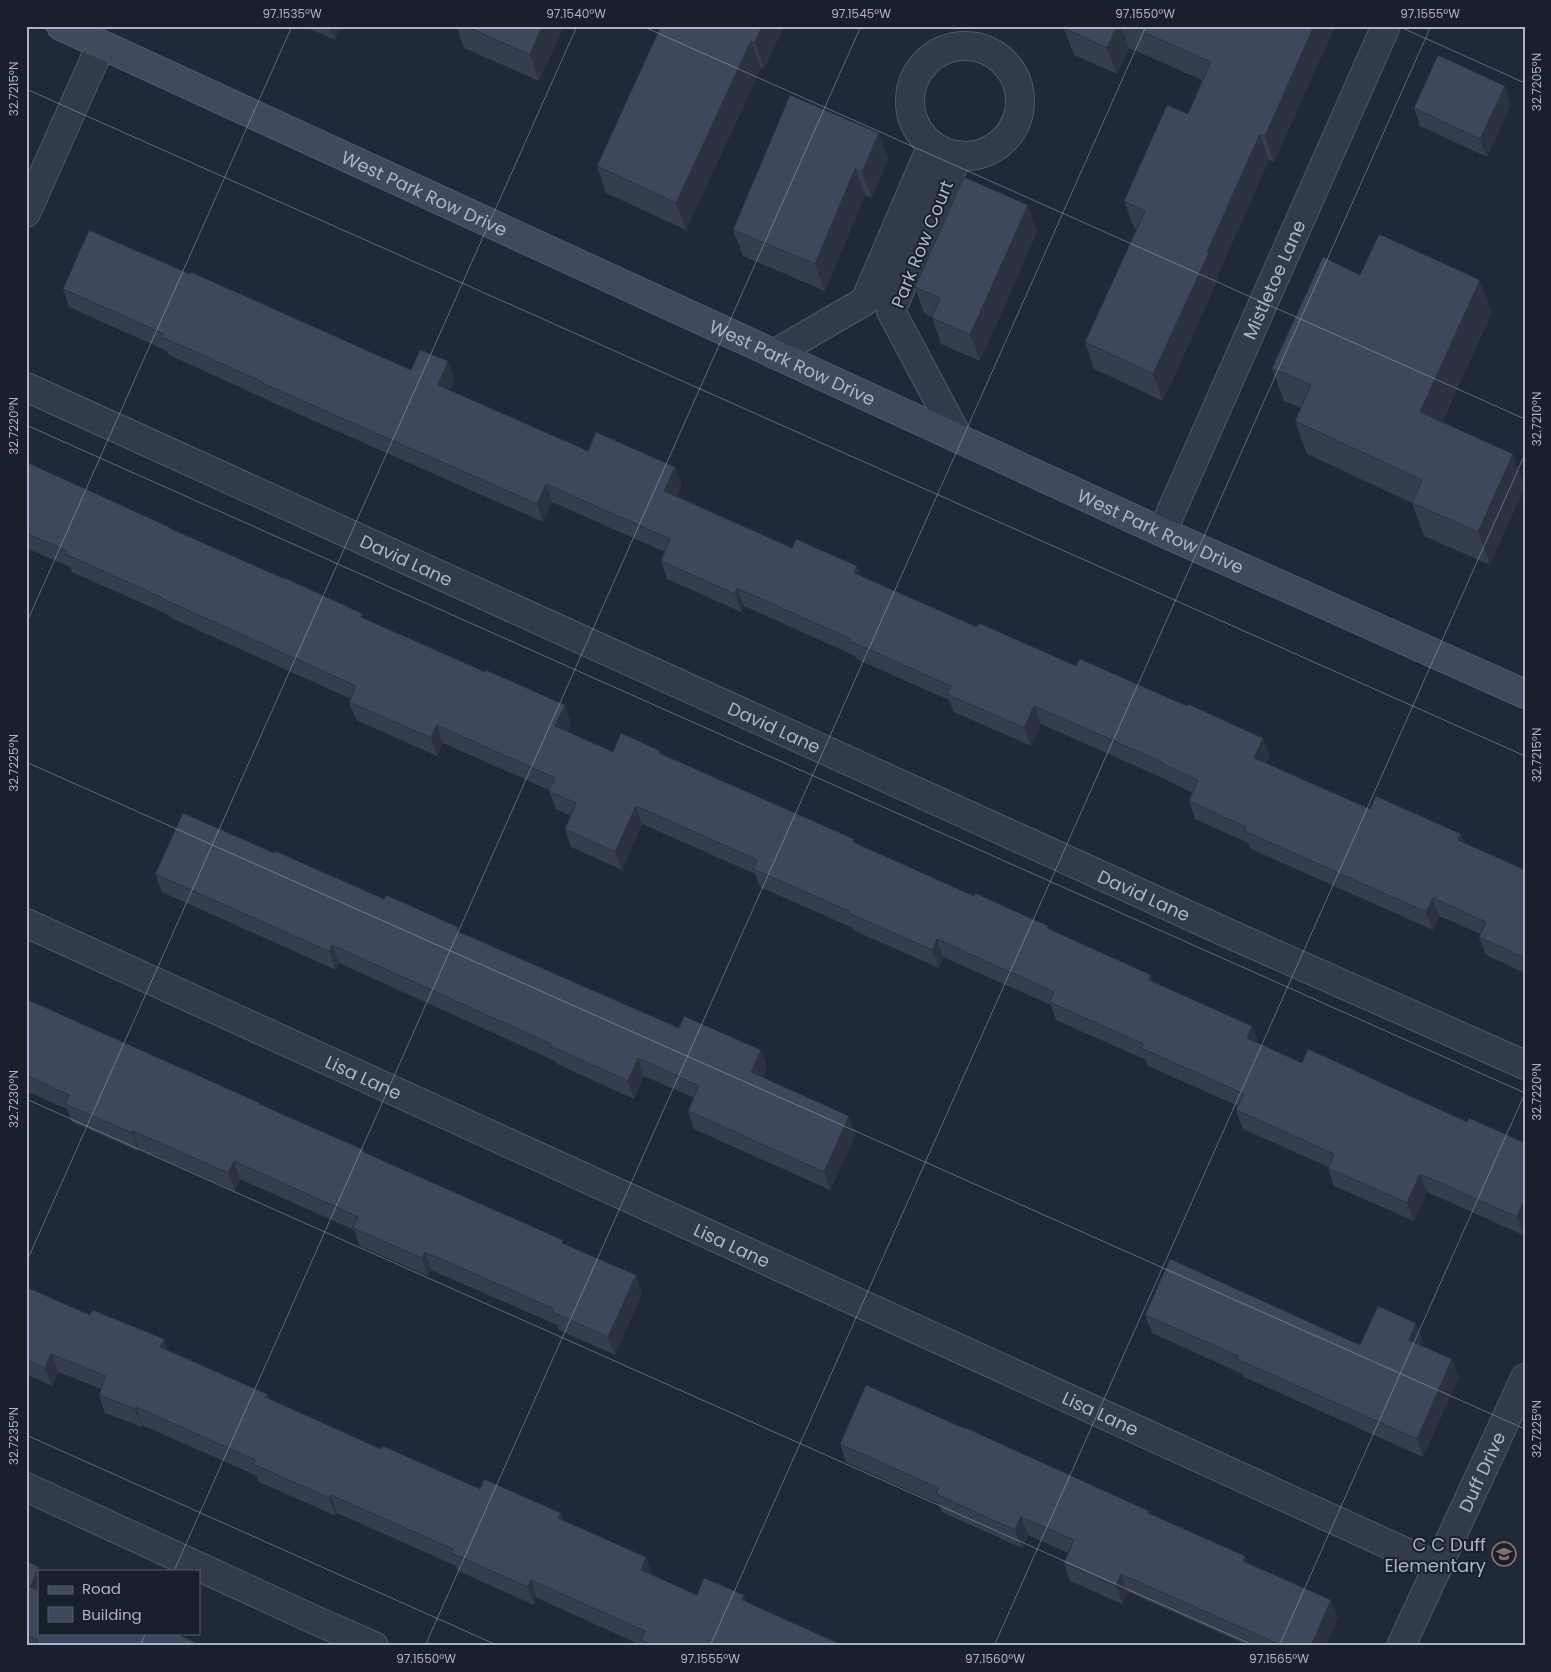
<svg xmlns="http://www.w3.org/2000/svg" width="1551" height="1672" font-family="Poppins,sans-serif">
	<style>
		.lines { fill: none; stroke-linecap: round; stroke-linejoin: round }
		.street-casing { stroke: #505867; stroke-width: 30 }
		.secondary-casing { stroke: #505867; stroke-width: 30 }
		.street { stroke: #323b4a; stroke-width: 28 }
		.secondary { stroke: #40495d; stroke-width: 28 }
		.wall { fill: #343e4f }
		.shaded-wall { fill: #2b3240 }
		.building { fill: #3d485c; stroke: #2b3240 }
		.ticks { fill: none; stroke: #acb5c6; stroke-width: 1; stroke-opacity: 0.45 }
		.labels { text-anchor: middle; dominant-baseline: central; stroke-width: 4; stroke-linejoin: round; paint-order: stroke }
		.street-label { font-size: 18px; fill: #acb5c6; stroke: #18202e }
		.poi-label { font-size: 18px; fill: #acb5c6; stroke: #18202e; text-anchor: end }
		.neatline { fill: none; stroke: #acb5c6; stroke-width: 2 }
		.ticks-label { font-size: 12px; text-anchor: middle; fill: #acb5c6 }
	</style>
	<rect width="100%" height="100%" fill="#1f2939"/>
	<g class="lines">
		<!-- street casing -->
		<g class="street-casing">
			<g id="street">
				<circle cx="965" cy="101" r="55"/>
				<polyline points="958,155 891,311 959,439"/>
				<polyline points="26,213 101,45"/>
				<polyline points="774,354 865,301 932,145"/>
				<path id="s1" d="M26,387L1232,935L1525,1065"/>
				<path id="s2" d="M1162,532L1386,26"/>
				<path id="s3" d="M26,923L1438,1567"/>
				<polyline points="26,1487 317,1621 374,1646"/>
				<path id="s4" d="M1401,1646L1525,1378"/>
			</g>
		</g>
		<!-- secondary casing -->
		<g class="secondary-casing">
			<g id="secondary">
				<path id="s5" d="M61,26L1162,532L1525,694"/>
			</g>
		</g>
		<!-- street -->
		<use href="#street" class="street"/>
		<!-- secondary -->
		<use href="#secondary" class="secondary"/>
	</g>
	<!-- wall -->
	<g class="wall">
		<polygon points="303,26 341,26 335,40"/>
		<polygon points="456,26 564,26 539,81 464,48"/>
		<polygon points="661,26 784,26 764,69 761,68 686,230 606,193 597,166"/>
		<polygon points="1065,26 1335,26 1274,162 1269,160 1217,277 1218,279 1163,401 1094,369 1085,342 1137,229 1134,228 1124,201 1188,114 1202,80 1129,48 1117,74 1074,55 1064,28"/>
		<polygon points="1511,104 1487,157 1420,126 1414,108"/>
		<polygon points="879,133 888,159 872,198 865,195 825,291 743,256 733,230"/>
		<polygon points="1037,232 980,361 941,344 932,317 924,313 915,287"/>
		<polygon points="190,274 411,370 448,361 455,379 450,390 588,451 682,485 677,496 792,548 861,576 1270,756 1266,763 1370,809 1461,834 1465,843 1525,870 1525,973 1486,955 1479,937 1481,934 1439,916 1433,930 1251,849 1248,843 1195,819 1189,801 1193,793 1168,781 1167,780 1041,724 1031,746 954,712 949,700 856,659 855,656 744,606 741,612 667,579 661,561 665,552 552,502 543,522 269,401 268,400 169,355 167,351 69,307 63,289"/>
		<polygon points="1360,275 1492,312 1442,422 1490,565 1424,536 1412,503 1307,454 1295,421 1301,408 1284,401 1272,368"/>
		<polygon points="26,462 169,527 170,528 364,619 485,672 565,705 571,723 567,732 613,752 662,754 854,839 855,843 974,896 1048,926 1049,929 1154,983 1252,1026 1258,1044 1302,1063 1467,1122 1525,1143 1523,1235 1427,1192 1414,1221 1334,1186 1328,1168 1328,1167 1243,1129 1236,1110 1238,1106 1148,1066 1146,1060 1056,1020 1051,1005 943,957 939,968 855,931 853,928 760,887 755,874 642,824 622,870 571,847 565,829 571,816 556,809 549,791 549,790 443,743 437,756 356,720 349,702 351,699 169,617 169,615 72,572 70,567 26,548"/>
		<polygon points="274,853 384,899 458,927 460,932 679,1028 761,1050 767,1068 763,1078 856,1134 830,1190 694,1129 688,1111 694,1098 644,1076 634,1099 557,1064 555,1061 339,963 336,970 162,892 155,874"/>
		<polygon points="26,999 260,1103 260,1104 365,1153 564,1244 642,1293 615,1355 559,1330 557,1325 431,1270 428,1276 360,1246 354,1230 240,1179 235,1191 139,1149 138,1151 72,1122 67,1109 26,1091"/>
		<polygon points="26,1287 267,1394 269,1399 381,1449 480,1489 564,1521 653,1575 697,1595 744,1595 746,1602 844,1646 643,1646 537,1598 534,1605 458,1571 456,1566 337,1513 336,1516 259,1482 257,1476 142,1425 142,1427 105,1413 99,1395 101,1389 58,1372 52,1386 26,1374"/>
		<polygon points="1145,1315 1360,1345 1423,1341 1421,1345 1452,1359 1459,1377 1423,1457 1244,1377 1242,1374 1152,1333"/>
		<polygon points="840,1444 1151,1514 1245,1556 1248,1563 1331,1600 1338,1618 1325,1646 1249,1646 1128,1592 1122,1604 1070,1581 1064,1563 1068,1553 1028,1535 1022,1548 942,1512 939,1504 846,1462"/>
		<polygon points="26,1561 39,1633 203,1646 26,1646"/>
	</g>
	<!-- shaded-wall -->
	<g class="shaded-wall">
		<polygon points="329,26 341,26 335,40"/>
		<polygon points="542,26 564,26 539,81 530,55"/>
		<polygon points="762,26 784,26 764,69 755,43"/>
		<polygon points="1117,26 1121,26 1129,48 1117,74 1107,48"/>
		<polygon points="1314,26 1335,26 1274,162 1265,136"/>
		<polygon points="751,41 761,68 686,230 676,203"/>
		<polygon points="1505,86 1511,104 1487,157 1480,139"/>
		<polygon points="879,133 888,159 872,198 862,172"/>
		<polygon points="1260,134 1269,160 1217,277 1218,279 1163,401 1153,374"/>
		<polygon points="855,169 865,195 825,291 815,264"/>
		<polygon points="1028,205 1037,232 980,361 970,335"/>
		<polygon points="1480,280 1492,312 1431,445 1420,412"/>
		<polygon points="448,361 455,379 445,403 438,385"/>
		<polygon points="1513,454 1525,487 1490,565 1478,532"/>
		<polygon points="675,467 682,485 671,509 664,491"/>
		<polygon points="546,484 552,502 543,522 537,504"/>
		<polygon points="857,566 864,584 854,573"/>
		<polygon points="737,588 744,606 741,612 735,594"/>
		<polygon points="565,705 571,723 562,745 555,726"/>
		<polygon points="1034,706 1041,724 1031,746 1024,728"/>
		<polygon points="437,725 443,743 437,756 431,738"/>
		<polygon points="1263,738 1270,756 1261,776 1254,758"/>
		<polygon points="636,806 642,824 622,870 615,852"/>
		<polygon points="1461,834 1468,852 1458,840"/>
		<polygon points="1433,898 1439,916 1433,930 1426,912"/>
		<polygon points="937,939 943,957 939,968 932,950"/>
		<polygon points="332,945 339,963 336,970 330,952"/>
		<polygon points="1151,975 1158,993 1149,980"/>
		<polygon points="1252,1026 1259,1044 1247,1038"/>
		<polygon points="761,1050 767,1068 757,1090 751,1072"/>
		<polygon points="638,1058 644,1076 634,1099 628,1081"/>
		<polygon points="849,1116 856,1134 830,1190 824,1172"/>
		<polygon points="133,1131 139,1149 138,1151 132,1133"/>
		<polygon points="234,1161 240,1179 235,1191 228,1173"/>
		<polygon points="1420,1174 1427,1192 1414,1221 1407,1203"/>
		<polygon points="1525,1198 1525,1231 1523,1235 1517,1217"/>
		<polygon points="425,1252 431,1270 428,1276 422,1258"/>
		<polygon points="636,1275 642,1293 615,1355 608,1337"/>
		<polygon points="1416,1323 1423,1341 1416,1358 1409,1340"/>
		<polygon points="164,1339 170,1357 160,1347"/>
		<polygon points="51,1354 58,1372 52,1386 45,1368"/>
		<polygon points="1452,1359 1459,1377 1423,1457 1417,1439"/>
		<polygon points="136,1407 142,1425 142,1427 135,1409"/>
		<polygon points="331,1495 337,1513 336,1516 329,1498"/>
		<polygon points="561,1513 567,1531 558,1518"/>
		<polygon points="1021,1517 1028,1535 1022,1548 1015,1530"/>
		<polygon points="1245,1556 1252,1574 1243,1561"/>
		<polygon points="646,1557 653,1575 641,1570"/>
		<polygon points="39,1567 41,1571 39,1571 39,1601 30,1587"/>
		<polygon points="1121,1574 1128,1592 1122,1604 1116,1586"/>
		<polygon points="531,1580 537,1598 534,1605 528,1587"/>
		<polygon points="744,1595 750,1613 742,1600"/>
		<polygon points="1331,1600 1338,1618 1325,1646 1311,1646"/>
	</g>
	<!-- building -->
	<g class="building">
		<polygon points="465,26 542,26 530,55"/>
		<polygon points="661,26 762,26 755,43 751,41 676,203 597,166"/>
		<polygon points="1065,26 1117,26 1107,48 1064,28"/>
		<polygon points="1130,26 1314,26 1265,136 1260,134 1207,252 1209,253 1153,374 1085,342 1145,211 1124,201 1167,105 1188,114 1211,62"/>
		<polygon points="1438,55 1505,86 1480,139 1414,108"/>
		<polygon points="790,95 879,133 862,172 855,169 815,264 733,230"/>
		<polygon points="964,177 1028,205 970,335 932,318 940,298 915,287"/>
		<polygon points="89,230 190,274 191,272 411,370 420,350 448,361 438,385 588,451 596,432 675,467 664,491 792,548 796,539 857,566 854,573 977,627 979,623 1076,666 1080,659 1187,706 1188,704 1263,738 1254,758 1370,809 1376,796 1461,834 1458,840 1525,870 1525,958 1479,937 1486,922 1433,898 1426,912 1244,831 1246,827 1189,801 1198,780 1161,763 1162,762 1034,706 1024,728 947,694 951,686 850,641 851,639 737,588 735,594 661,561 670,539 546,484 537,504 262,383 263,382 162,337 164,334 63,289"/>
		<polygon points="1379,234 1480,280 1420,412 1513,454 1478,532 1412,503 1422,480 1295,421 1311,385 1272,368 1323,257 1360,275"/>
		<polygon points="26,462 169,527 169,528 285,579 285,578 363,614 361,617 485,672 486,670 565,705 555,726 613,752 621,733 660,751 659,753 854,839 853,842 974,896 975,893 1048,926 1047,928 1151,975 1149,980 1252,1026 1247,1038 1302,1063 1308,1049 1467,1122 1469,1118 1525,1143 1525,1198 1517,1217 1420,1174 1407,1203 1328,1168 1334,1154 1236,1110 1244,1094 1141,1048 1143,1044 1049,1002 1054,992 937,939 932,950 848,913 849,911 753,869 757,860 636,806 615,852 565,829 576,803 549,791 555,778 437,725 431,738 349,702 356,686 163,599 163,598 65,554 67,551 26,533"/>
		<polygon points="183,813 274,853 275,851 384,899 386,895 458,927 457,931 679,1028 684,1016 761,1050 751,1072 849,1116 824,1172 688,1111 699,1086 638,1058 628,1081 550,1046 551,1044 332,945 330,952 155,874"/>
		<polygon points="26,999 260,1103 259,1104 364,1150 363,1152 563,1240 562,1243 636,1275 608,1337 552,1312 554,1309 425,1252 422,1258 353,1228 358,1217 234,1161 228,1173 133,1131 132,1133 65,1104 69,1095 26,1075"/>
		<polygon points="1170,1259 1360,1345 1378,1306 1416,1323 1409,1340 1452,1359 1417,1439 1237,1359 1238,1356 1145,1315"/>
		<polygon points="26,1287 90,1315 93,1310 164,1339 160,1347 267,1394 265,1397 381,1449 383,1446 480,1489 484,1479 561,1513 558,1518 646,1557 641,1570 697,1595 704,1578 744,1595 742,1600 844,1646 654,1646 641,1640 645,1631 531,1580 528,1587 451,1553 453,1549 331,1495 329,1498 253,1464 255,1460 136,1407 135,1409 99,1395 106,1376 51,1354 45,1368 26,1359"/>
		<polygon points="866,1385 966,1429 966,1428 1149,1511 1148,1513 1245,1556 1243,1561 1331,1600 1311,1646 1283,1646 1121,1574 1116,1586 1064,1563 1074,1540 1021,1517 1015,1530 936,1494 938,1488 840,1444"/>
		<polygon points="26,1561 39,1567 30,1587 39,1591 39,1633 175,1633 203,1646 36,1646 38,1640 26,1635"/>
	</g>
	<!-- ticks -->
	<path class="ticks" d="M642,26L1525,419M1398,26L1525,83M26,89L1525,756M26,425L1525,1093M26,624L292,26M26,762L1525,1429M26,1099L1255,1646M26,1263L577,26M26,1435L499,1646M174,1571L861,26M140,1646L146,1633M425,1646L1146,26M710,1646L1431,26M994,1646L1525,454M1279,1646L1525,1093"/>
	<!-- icons -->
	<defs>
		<g id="school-ring" transform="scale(1.25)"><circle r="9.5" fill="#18202e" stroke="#8d6e63" stroke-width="1.5"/><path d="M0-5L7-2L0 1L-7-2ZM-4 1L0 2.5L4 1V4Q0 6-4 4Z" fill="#8d6e63"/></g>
	</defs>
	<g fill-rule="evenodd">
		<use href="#school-ring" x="1504" y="1554"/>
	</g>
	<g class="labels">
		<!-- street labels -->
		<g class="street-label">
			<text stroke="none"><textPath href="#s5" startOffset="400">West Park Row Drive</textPath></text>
			<text transform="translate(922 244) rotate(-68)">Park Row Court</text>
			<text stroke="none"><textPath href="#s2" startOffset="276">Mistletoe Lane</textPath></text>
			<text stroke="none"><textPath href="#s5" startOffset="805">West Park Row Drive</textPath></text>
			<text stroke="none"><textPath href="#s5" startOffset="1210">West Park Row Drive</textPath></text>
			<text stroke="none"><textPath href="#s1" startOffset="418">David Lane</textPath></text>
			<text stroke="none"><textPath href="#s1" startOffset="822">David Lane</textPath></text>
			<text stroke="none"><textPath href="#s1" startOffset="1228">David Lane</textPath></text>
			<text stroke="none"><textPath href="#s3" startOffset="371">Lisa Lane</textPath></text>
			<text stroke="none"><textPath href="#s3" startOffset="776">Lisa Lane</textPath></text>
			<text stroke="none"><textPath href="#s3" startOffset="1181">Lisa Lane</textPath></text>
			<text stroke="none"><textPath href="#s4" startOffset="192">Duff Drive</textPath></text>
		</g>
		<!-- poi labels -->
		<g class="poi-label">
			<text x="1486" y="1544">C C Duff<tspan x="1486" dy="21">Elementary</tspan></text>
		</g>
	</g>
	<!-- border -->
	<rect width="1551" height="1672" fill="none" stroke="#18202e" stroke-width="55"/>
	<!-- legend -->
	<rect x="38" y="1570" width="162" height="65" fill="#18202e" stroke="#535c6b"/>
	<rect x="48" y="1586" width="25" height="8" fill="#40495d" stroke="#535c6b"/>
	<text x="82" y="1594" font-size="15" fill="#acb5c6">Road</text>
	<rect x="48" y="1607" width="25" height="15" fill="#3d485c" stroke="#535c6b"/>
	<text x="82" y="1620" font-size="15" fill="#acb5c6">Building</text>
	<rect x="28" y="28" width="1496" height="1616" class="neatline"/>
	<g class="ticks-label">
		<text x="292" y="18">97.1535°W</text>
		<text x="576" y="18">97.1540°W</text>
		<text x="861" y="18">97.1545°W</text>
		<text x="1145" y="18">97.1550°W</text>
		<text x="1430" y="18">97.1555°W</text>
		<text transform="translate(1537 82) rotate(-90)" y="4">32.7205°N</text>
		<text transform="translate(14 89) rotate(-90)" y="4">32.7215°N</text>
		<text transform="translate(1537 419) rotate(-90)" y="4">32.7210°N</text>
		<text transform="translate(14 426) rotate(-90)" y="4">32.7220°N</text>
		<text transform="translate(1537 755) rotate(-90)" y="4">32.7215°N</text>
		<text transform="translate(14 763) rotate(-90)" y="4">32.7225°N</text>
		<text transform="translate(1537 1092) rotate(-90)" y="4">32.7220°N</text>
		<text transform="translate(14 1099) rotate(-90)" y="4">32.7230°N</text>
		<text transform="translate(1537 1429) rotate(-90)" y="4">32.7225°N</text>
		<text transform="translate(14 1436) rotate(-90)" y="4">32.7235°N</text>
		<text x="426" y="1663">97.1550°W</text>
		<text x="710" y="1663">97.1555°W</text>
		<text x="995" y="1663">97.1560°W</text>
		<text x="1279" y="1663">97.1565°W</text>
	</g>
</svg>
